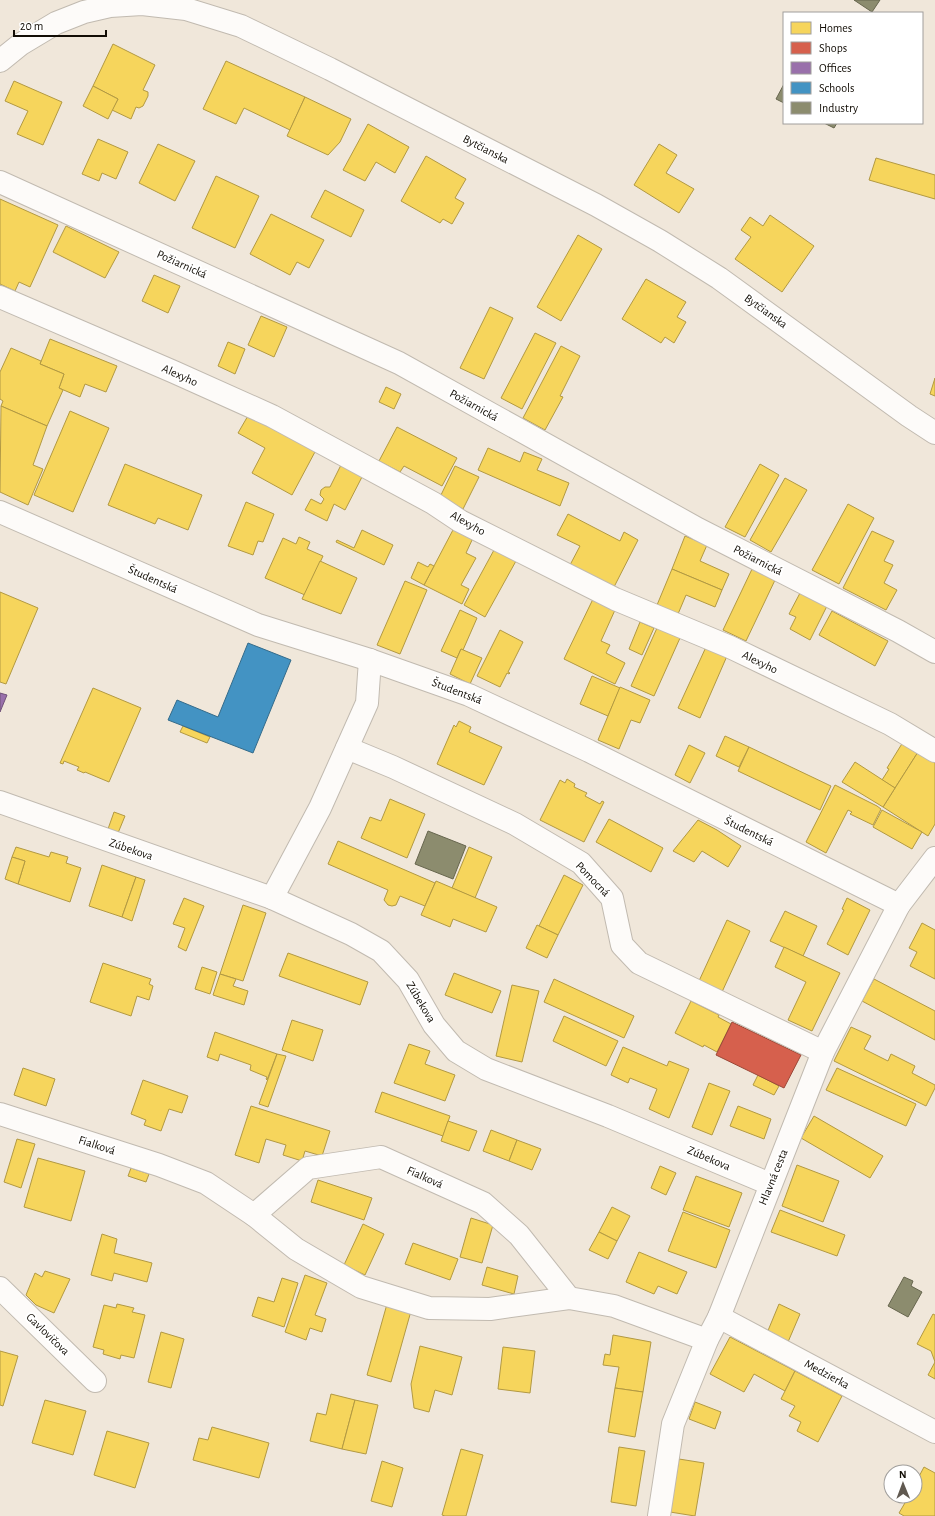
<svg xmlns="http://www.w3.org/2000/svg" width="935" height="1516" font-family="'Alegreya Sans',sans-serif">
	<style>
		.homes { fill: #f6d55c; stroke: #b29942 }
		.shops { fill: #d6604d; stroke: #9b4737 }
		.offices { fill: #9970ab; stroke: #705279 }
		.schools { fill: #4393c3; stroke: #346b8a }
		.industry { fill: #8c8c6e; stroke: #67664e }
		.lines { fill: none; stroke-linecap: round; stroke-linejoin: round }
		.street-casing { stroke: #c1bab0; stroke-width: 24 }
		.secondary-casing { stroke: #c1bab0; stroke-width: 24 }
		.street { stroke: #fdfbf9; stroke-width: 22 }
		.secondary { stroke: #fdfbf9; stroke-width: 22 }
		.labels { text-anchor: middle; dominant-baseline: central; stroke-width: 4; stroke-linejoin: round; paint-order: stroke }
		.street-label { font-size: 12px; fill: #120d05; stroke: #fff }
	</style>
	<rect width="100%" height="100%" fill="#f0e7da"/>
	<!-- homes -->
	<g class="homes">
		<polygon points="113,44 155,65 143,90 148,92 148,96 143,106 139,108 136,107 131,119 112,110 118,99 93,86"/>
		<polygon points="226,61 305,97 290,130 244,108 236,124 203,109"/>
		<polygon points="14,81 62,102 43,145 17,134 28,111 5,101"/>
		<polygon points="93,86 118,99 108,119 83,106"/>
		<polygon points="305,97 351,119 340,142 328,155 287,136"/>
		<polygon points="368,124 409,147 395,173 376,162 365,181 343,170"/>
		<polygon points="98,139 128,152 116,179 102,173 99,181 82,174"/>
		<polygon points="158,144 195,161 175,201 139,183"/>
		<polygon points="659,144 677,155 666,173 694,189 679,213 634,185"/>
		<polygon points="426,156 466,179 455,198 464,203 452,224 443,219 440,223 401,201"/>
		<polygon points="876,158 935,175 935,199 869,180"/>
		<polygon points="216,176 259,196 235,248 192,228"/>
		<polygon points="325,190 364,210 351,237 311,217"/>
		<polygon points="0,199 58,225 30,287 19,282 15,291 0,284"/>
		<polygon points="271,214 324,240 309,268 297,262 290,275 250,254"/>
		<polygon points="770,215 814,246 782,292 735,259 751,237 741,230 750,217 763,226"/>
		<polygon points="66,226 119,252 105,278 53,252"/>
		<polygon points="578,235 602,249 561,321 537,307"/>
		<polygon points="154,275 180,286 168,313 142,301"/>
		<polygon points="646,279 686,302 677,317 686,322 674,343 665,337 661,343 622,319"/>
		<polygon points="490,307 513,318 484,379 460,368"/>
		<polygon points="261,316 287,327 274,357 248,345"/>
		<polygon points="535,333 556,343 522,409 501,398"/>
		<polygon points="50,339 117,366 106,392 85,384 80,397 59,388 64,374 40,364"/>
		<polygon points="228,342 245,349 235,374 218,366"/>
		<polygon points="561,346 580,356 560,396 563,397 545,430 523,418"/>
		<polygon points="11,348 41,361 40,364 64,374 59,388 63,390 47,426 1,406 3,401 0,399 0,372"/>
		<polygon points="935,378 935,396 930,394"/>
		<polygon points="386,387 401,394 394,409 379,402"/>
		<polygon points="1,406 47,426 33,465 43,469 28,505 0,492"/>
		<polygon points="70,411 109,428 73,512 34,495"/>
		<polygon points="249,414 316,450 292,495 252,473 265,448 238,433"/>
		<polygon points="397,427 457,458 442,486 404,466 400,472 379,461"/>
		<polygon points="488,448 520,462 524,452 542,459 537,470 569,483 560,506 478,470"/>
		<polygon points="342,463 363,475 345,510 334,504 327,521 305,510 311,499 321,504 324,499 320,495 321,490 325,487 330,487"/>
		<polygon points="125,464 202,495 188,530 158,518 155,524 108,505"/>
		<polygon points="760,464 779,475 745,537 725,527"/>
		<polygon points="455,466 479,477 463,509 440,497"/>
		<polygon points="785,478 807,490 771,552 750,540"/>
		<polygon points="246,502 274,514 263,542 258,541 253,555 228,546"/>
		<polygon points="848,504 874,518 839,584 812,570"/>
		<polygon points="568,514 620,541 624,532 638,540 614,587 570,565 580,546 557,535"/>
		<polygon points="454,528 473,538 466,553 476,558 461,585 469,589 462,604 424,585"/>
		<polygon points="362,530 393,545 384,565 336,542 337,540 354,548"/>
		<polygon points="872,531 894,541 884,561 893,565 884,583 897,590 886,610 843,588"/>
		<polygon points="685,536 707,545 700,561 729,574 722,590 672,569"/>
		<polygon points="299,537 310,542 307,549 323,556 305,595 265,578 283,538 296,544"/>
		<polygon points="494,550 516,561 485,617 464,605"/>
		<polygon points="320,561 357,578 341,614 302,599"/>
		<polygon points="418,562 428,567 430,564 434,566 424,585 411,578"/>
		<polygon points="753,567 776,578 746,641 723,630"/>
		<polygon points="672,569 722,590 715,607 686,595 678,614 657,605"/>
		<polygon points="405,581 427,590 400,654 377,645"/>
		<polygon points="0,592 38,608 6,684 0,682"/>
		<polygon points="800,593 827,606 810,640 790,629 796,617 789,614"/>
		<polygon points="593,599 615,610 601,641 610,645 606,653 625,663 615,684 564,659"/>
		<polygon points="460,610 477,618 463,650 461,649 457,658 441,651"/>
		<polygon points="832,611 888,641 875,666 819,635"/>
		<polygon points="640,622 654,628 642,655 629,649"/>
		<polygon points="657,628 680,638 654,696 631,686"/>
		<polygon points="500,630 523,642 508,672 510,673 509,674 507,673 500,687 477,676"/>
		<polygon points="706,647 727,656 700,718 678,708"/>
		<polygon points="461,649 482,658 470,684 450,674"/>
		<polygon points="592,676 620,688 608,716 580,704"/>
		<polygon points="620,687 650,700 640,723 631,720 619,749 598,740"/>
		<polygon points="93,688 141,708 109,782 85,772 84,773 77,770 79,767 64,761 63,764 60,763"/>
		<polygon points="459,721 471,727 469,732 502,747 484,785 437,764 454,725 456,727"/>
		<polygon points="183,726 210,737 207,743 180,732"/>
		<polygon points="725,736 749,747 739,767 716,756"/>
		<polygon points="903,742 918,752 895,788 882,780 889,769 887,768"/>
		<polygon points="689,745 705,753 690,783 675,775"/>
		<polygon points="749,747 831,786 820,810 738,771"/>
		<polygon points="918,752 935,762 935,824 928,836 883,807"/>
		<polygon points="855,762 895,788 883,807 842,782"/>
		<polygon points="567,779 575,784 574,787 587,793 585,796 600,804 602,801 604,802 584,842 540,820 560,780 565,783"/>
		<polygon points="835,785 877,806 881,809 873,825 850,814 852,812 848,810 826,853 806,842"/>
		<polygon points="390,799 425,814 407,858 361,838 370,817 381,821"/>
		<polygon points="882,810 922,832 912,849 873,827"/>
		<polygon points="114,812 125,816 118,833 108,829"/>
		<polygon points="609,819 663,848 651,872 596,842"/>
		<polygon points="698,820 717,830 741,846 728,867 702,851 694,862 673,851"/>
		<polygon points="338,841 435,883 425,906 400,896 396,905 392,906 388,905 384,900 388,890 328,864"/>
		<polygon points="16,847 49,857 51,852 68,857 66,863 81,868 70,902 18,884 25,861 12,857"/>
		<polygon points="469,847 492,857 475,898 452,888"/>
		<polygon points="12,857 25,861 18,884 5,879"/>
		<polygon points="102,865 136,877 122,917 89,906"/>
		<polygon points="564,875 583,885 558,935 539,926"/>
		<polygon points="136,877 145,880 132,921 122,917"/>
		<polygon points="436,881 497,907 486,932 453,919 450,927 421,915"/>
		<polygon points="184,898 204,906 186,951 178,947 185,928 173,924"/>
		<polygon points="847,898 870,910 848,955 827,944 844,910 842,909"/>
		<polygon points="243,905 266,913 243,981 220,974"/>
		<polygon points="785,911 817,926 803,956 770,941"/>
		<polygon points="727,920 750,931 722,992 699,981"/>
		<polygon points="922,923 935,930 935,979 910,966 917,952 909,948"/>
		<polygon points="537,925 558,935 547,958 526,948"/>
		<polygon points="784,947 840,973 812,1031 788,1020 806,982 775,967"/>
		<polygon points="288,953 368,982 360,1005 279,976"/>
		<polygon points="103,963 151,979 149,984 153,986 149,1000 137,996 131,1016 90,1002"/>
		<polygon points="202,967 217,972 210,994 195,989"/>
		<polygon points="454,973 501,991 492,1013 445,995"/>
		<polygon points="220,974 236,979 233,986 248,991 244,1005 213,995"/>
		<polygon points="554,979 634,1016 624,1038 544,1002"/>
		<polygon points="874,979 935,1011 935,1040 862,1001"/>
		<polygon points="512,985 539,991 522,1062 496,1056"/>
		<polygon points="691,1001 719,1015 718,1017 731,1024 717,1052 704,1045 703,1047 675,1033"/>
		<polygon points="564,1016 618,1041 606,1066 553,1041"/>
		<polygon points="292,1020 323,1030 313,1061 282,1050"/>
		<polygon points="851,1027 871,1036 864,1049 888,1061 891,1054 915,1066 912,1073 935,1085 935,1088 926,1106 834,1061"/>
		<polygon points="215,1032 277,1054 267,1080 266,1079 267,1077 250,1070 251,1065 220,1054 218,1061 207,1057"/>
		<polygon points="409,1044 430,1051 425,1064 455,1075 445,1101 394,1083"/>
		<polygon points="623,1047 667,1066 669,1061 689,1069 669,1118 649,1109 657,1089 630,1078 628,1083 611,1075"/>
		<polygon points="277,1054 286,1056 268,1107 259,1104"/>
		<polygon points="23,1068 55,1079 46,1106 14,1095"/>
		<polygon points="837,1068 916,1104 906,1126 826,1090"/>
		<polygon points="758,1075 779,1086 774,1095 753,1085"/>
		<polygon points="143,1080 188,1096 182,1113 169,1109 161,1131 144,1125 146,1120 131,1114"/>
		<polygon points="709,1083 730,1091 712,1135 692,1127"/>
		<polygon points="382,1092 450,1116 443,1136 375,1112"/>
		<polygon points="251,1106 330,1131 322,1156 305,1151 302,1161 283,1155 286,1145 266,1139 259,1163 235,1155"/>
		<polygon points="738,1106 771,1119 764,1139 730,1126"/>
		<polygon points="814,1116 883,1156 870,1178 801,1138"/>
		<polygon points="448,1121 477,1131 469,1151 441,1141"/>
		<polygon points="491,1130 517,1140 509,1161 483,1151"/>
		<polygon points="17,1139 35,1144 21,1188 4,1182"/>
		<polygon points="517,1140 541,1149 532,1170 509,1161"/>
		<polygon points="38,1158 85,1171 71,1221 24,1207"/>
		<polygon points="797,1165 839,1181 823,1222 782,1206"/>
		<polygon points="660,1166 676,1173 666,1195 651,1188"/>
		<polygon points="131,1168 149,1174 146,1182 128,1176"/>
		<polygon points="696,1176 742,1193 729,1227 683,1210"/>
		<polygon points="318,1180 372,1198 364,1220 311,1202"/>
		<polygon points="612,1207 630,1216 617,1241 599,1232"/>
		<polygon points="780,1210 845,1235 837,1256 771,1232"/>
		<polygon points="683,1212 730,1230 716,1268 668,1251"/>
		<polygon points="471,1218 493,1225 482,1263 460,1257"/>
		<polygon points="363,1224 384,1234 365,1275 344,1265"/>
		<polygon points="599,1232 617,1241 608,1259 589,1250"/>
		<polygon points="102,1234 117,1239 114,1253 152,1263 147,1282 114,1273 112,1281 91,1275"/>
		<polygon points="413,1243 458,1259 450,1280 405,1264"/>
		<polygon points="639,1252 687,1272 677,1294 658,1286 654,1294 626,1282"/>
		<polygon points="487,1267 518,1276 514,1294 482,1285"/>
		<polygon points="45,1271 70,1279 54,1313 36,1305 26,1295 35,1273 42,1277"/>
		<polygon points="305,1275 327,1283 315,1315 326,1319 322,1332 310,1328 306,1340 285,1332"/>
		<polygon points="282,1278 298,1283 284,1327 252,1316 258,1297 274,1302"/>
		<polygon points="117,1304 134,1308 132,1312 145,1315 134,1358 121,1355 120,1359 103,1354 104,1350 93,1347 104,1305 116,1308"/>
		<polygon points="387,1304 411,1311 391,1382 367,1375"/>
		<polygon points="779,1304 800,1314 788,1342 767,1333"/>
		<polygon points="933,1314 935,1315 935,1362 931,1351 917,1344"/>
		<polygon points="161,1332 184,1339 171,1388 148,1382"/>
		<polygon points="613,1335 651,1342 643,1392 615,1388 619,1367 603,1365 605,1354 610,1355"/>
		<polygon points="730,1337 795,1371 785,1391 754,1374 744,1392 710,1374"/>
		<polygon points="420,1346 462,1357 452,1395 435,1390 429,1412 414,1408 411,1384"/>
		<polygon points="503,1347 535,1351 530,1393 498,1389"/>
		<polygon points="0,1351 18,1356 3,1406 0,1405"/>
		<polygon points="935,1362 935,1379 928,1375"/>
		<polygon points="795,1371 842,1396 818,1442 797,1431 801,1422 789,1416 795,1406 781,1399"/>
		<polygon points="615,1388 643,1392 635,1437 608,1432"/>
		<polygon points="331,1394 355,1400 342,1449 310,1441 317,1413 326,1415"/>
		<polygon points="45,1400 86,1411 73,1455 32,1443"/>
		<polygon points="355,1400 378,1405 366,1454 342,1449"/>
		<polygon points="695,1402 721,1412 715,1429 689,1419"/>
		<polygon points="212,1427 269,1443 259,1478 193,1460 199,1438 208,1440"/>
		<polygon points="107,1431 149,1443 135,1488 94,1475"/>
		<polygon points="619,1447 645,1451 636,1506 611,1502"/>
		<polygon points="461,1449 483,1455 466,1516 445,1516 442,1515"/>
		<polygon points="679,1459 704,1463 695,1516 670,1512"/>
		<polygon points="382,1461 403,1468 392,1507 371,1501"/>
		<polygon points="924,1467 935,1473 935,1516 904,1516 899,1513 909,1496 915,1496 915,1484"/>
	</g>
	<!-- shops -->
	<polygon class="shops" points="732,1022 801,1055 784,1088 716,1055"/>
	<!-- offices -->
	<polygon class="offices" points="0,693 7,695 0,712"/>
	<!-- schools -->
	<polygon class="schools" points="248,643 291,660 253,753 168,720 177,700 218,717"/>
	<!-- industry -->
	<g class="industry">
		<polygon points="854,0 880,0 872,12"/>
		<polygon points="784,84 784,103 776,99"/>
		<polygon points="824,123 837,123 834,128"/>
		<polygon points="428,831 466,846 453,879 415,864"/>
		<polygon points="904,1277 913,1281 911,1286 922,1292 908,1317 888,1306"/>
	</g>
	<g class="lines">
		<!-- street casing -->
		<g class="street-casing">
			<g id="street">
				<polyline points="0,182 399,363 698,529 898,631 935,652"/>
				<polyline points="0,297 174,372 272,416 433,503 460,521 615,599 730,647 890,724 935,751"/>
				<polyline points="0,512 258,625 370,660 469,695 589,751 899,905"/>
				<polyline points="347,748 393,767 515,824 581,863 612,898 622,945 639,963 823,1052"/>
				<polyline points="0,802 272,898 351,934 381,951 408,980 434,1025 456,1051 486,1069 608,1116 770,1184"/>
				<polyline points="272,898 320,808 367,703 370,660"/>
				<polyline points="0,1114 159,1165 206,1183 254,1215 308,1168 381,1157 483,1203 519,1235 569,1298 614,1306 707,1340"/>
				<polyline points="254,1215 296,1249 361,1287 429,1308 490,1309 569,1298"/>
				<polyline points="0,1288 95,1381"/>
				<polyline points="719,1317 935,1432"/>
				<polyline points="659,1516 673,1424 707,1340 719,1317 823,1052 899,905 935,858"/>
			</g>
		</g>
		<!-- secondary casing -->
		<g class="secondary-casing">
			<polyline id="secondary" points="0,61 21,44 56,23 84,12 110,6 142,4 186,9 241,26 330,69 596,205 660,241 719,278 909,416 935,433"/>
		</g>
		<!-- street -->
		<use href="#street" class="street"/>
		<!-- secondary -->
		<use href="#secondary" class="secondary"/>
	</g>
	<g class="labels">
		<!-- street labels -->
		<g class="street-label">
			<text transform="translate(486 149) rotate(27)">Bytčianska</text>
			<text transform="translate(182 264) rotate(24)">Požiarnická</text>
			<text transform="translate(766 311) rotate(36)">Bytčianska</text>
			<text transform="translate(180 375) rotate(24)">Alexyho</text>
			<text transform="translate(474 405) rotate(29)">Požiarnická</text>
			<text transform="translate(468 523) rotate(29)">Alexyho</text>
			<text transform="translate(758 560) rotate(27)">Požiarnická</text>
			<text transform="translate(153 579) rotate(24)">Študentská</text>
			<text transform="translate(760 662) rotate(26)">Alexyho</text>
			<text transform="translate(457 691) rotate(21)">Študentská</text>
			<text transform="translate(749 831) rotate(26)">Študentská</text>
			<text transform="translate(131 849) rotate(19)">Zúbekova</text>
			<text transform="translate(593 879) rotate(46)">Pomocná</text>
			<text transform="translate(421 1002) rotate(59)">Zúbekova</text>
			<text transform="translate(97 1145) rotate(18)">Fialková</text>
			<text transform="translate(709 1158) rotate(23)">Zúbekova</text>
			<text transform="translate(425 1177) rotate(24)">Fialková</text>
			<text transform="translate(773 1177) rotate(-68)">Hlavná cesta</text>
			<text transform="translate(48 1334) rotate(44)">Gavlovičova</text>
			<text transform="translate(827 1374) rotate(28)">Medzierka</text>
		</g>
	</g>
	<!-- legend -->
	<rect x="783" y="12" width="140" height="112" fill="#ffffff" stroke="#a09e9b"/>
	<rect x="791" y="22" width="20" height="12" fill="#f6d55c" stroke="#a09e9b"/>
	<text x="819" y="32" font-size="12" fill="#120d05">Homes</text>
	<rect x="791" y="42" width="20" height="12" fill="#d6604d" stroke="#a09e9b"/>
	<text x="819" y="52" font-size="12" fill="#120d05">Shops</text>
	<rect x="791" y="62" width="20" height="12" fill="#9970ab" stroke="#a09e9b"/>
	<text x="819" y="72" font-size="12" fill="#120d05">Offices</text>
	<rect x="791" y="82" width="20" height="12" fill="#4393c3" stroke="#a09e9b"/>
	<text x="819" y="92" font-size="12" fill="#120d05">Schools</text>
	<rect x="791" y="102" width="20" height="12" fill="#8c8c6e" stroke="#a09e9b"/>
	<text x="819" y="112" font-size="12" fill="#120d05">Industry</text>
	<!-- north arrow -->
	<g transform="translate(903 1484) rotate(359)"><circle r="19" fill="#ffffff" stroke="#a09e9b"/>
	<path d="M0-3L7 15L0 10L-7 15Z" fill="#605950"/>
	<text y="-6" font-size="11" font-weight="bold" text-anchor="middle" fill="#120d05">N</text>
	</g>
	<!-- scale -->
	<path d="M14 30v6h92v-6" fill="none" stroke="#120d05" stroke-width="2"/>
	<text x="20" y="30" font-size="12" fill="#120d05" stroke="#ffffff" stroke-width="3" paint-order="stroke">20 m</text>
</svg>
